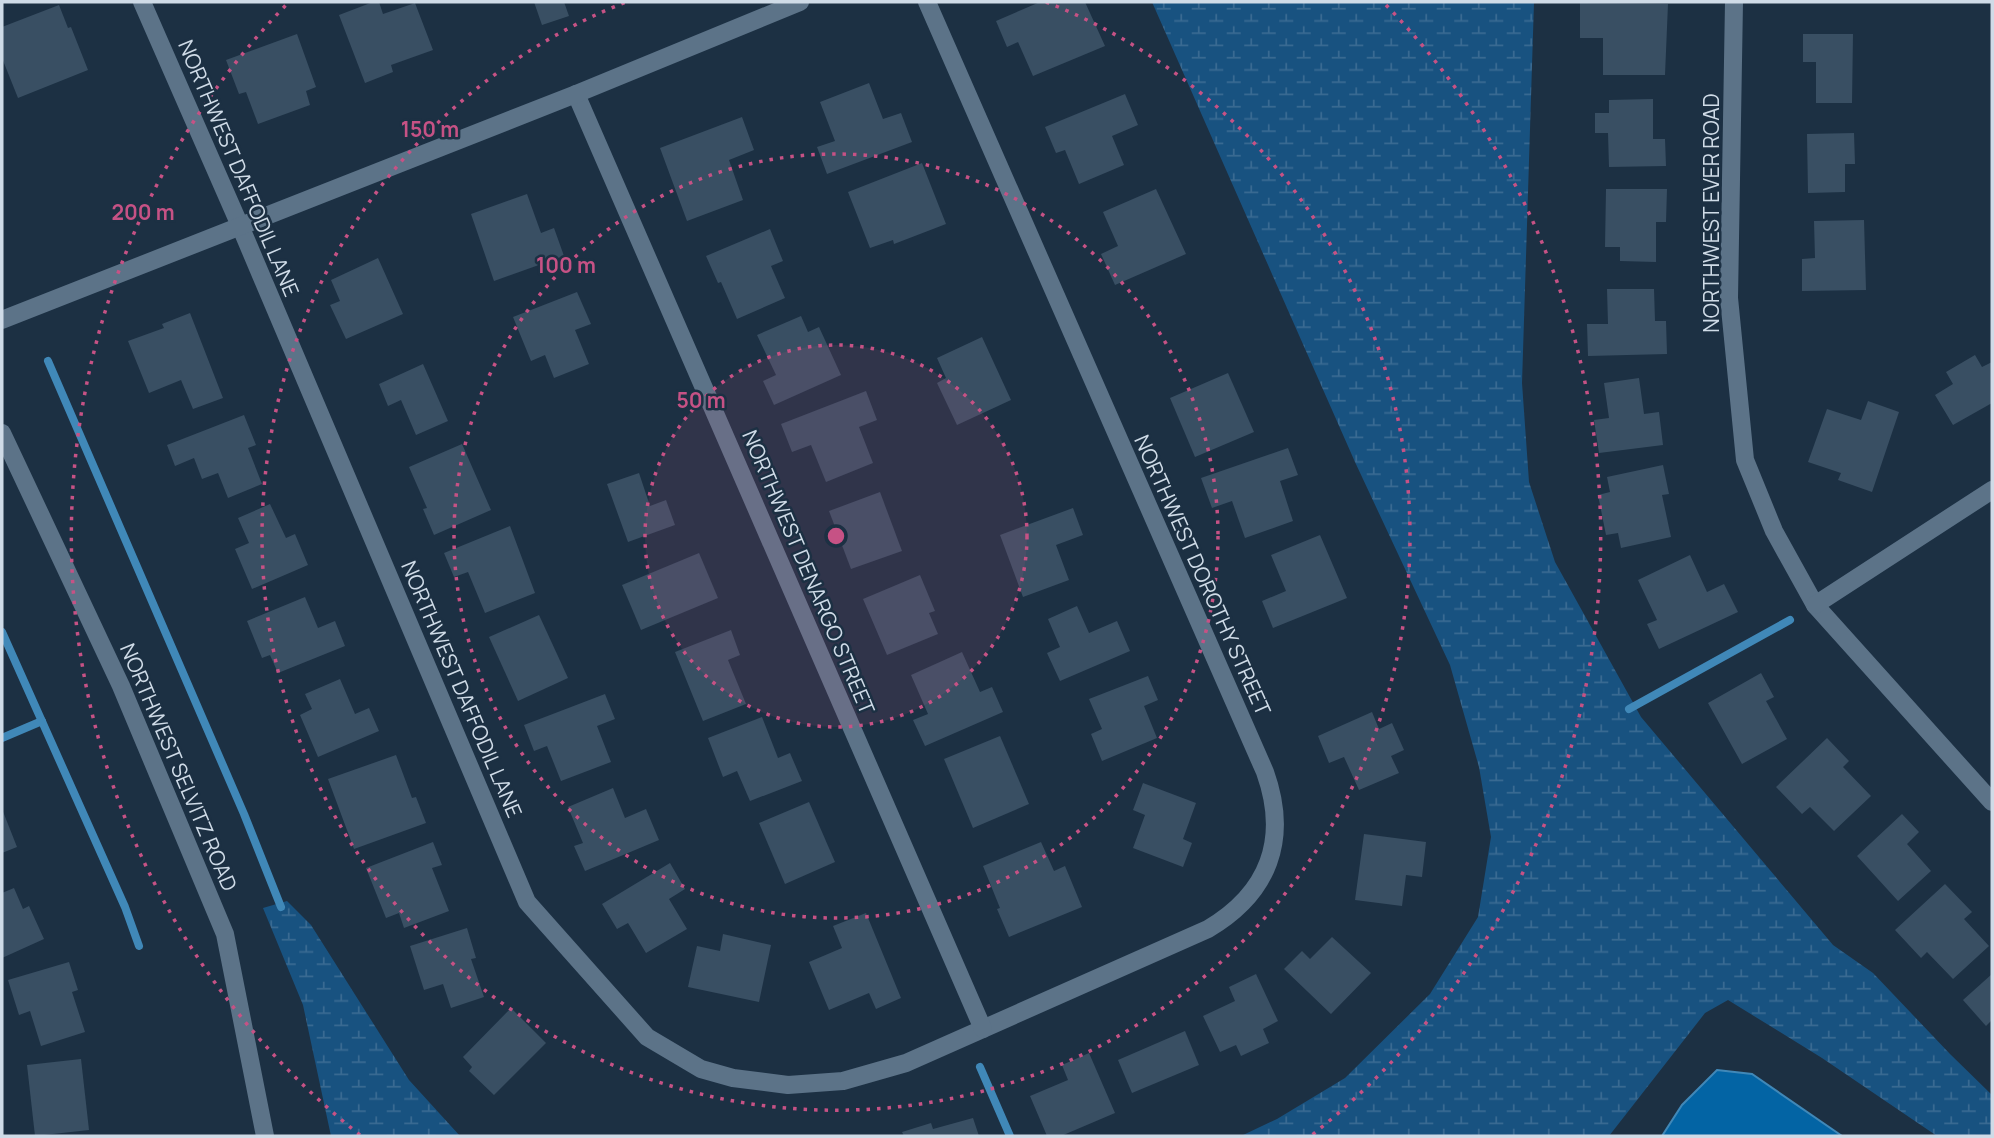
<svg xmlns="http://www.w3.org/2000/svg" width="1994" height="1138" font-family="Manrope,sans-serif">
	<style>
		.wetland { fill: url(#wetland-marsh) }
		.water { fill: #0364a4; stroke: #4088b8; stroke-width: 2 }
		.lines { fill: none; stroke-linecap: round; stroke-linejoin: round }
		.stream { stroke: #4088b8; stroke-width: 8 }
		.building { fill: #394f63 }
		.minor { stroke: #5c7388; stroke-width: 18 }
		.tertiary { stroke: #5c7388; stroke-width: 18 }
		.ring { fill: none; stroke: #c65285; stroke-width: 3.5; stroke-dasharray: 3.5 7 }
		.labels { text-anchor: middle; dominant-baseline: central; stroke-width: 5; stroke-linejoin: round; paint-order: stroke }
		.street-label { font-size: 21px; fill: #cfdbe7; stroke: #1c3043 }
		.centre { fill: #c65285; stroke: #1c3043; stroke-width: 3.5 }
		.ring-label { font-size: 21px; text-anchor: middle; font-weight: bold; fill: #c65285; stroke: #1c3043; stroke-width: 5; stroke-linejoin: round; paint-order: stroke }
	</style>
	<defs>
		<pattern id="wetland-marsh" width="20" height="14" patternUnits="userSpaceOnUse" patternTransform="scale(1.75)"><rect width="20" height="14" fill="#185280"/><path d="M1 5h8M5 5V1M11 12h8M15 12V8" fill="none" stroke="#396a92"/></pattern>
	</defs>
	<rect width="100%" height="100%" fill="#1c3043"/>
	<!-- wetland -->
	<g class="wetland">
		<polygon points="1152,2 1534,2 1522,383 1529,482 1555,562 1641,717 1833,945 1873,973 1950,1054 1992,1095 1992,1136 1937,1136 1822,1058 1728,1000 1705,1013 1609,1136 1241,1136 1277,1119 1345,1078 1430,994 1478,917 1491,837 1479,767 1450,665 1355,462"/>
		<polygon points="287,901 311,925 409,1080 460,1136 331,1136 303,1005 263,908"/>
	</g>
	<!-- water -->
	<polygon class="water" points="1717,1070 1752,1074 1842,1136 1662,1136 1682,1105"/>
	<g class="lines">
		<!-- stream -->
		<g class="stream">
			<polyline points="48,361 244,814 281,907"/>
			<polyline points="2,632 125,907 139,946"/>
			<polyline points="1629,709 1790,620"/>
			<polyline points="2,738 42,721"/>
			<polyline points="980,1067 1010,1136"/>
		</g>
	</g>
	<!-- building -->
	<g class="building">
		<polygon points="373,2 379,2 383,14 415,3 433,50 391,65 393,72 365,83 339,15"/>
		<polygon points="534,2 564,2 569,16 542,25"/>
		<polygon points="1040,2 1085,2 1105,46 1033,76 1018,42 1007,47 996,21"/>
		<polygon points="1580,3 1668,4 1665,75 1603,75 1603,38 1580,38"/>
		<polygon points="59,5 68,28 71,27 88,70 18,98 2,58 2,27"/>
		<polygon points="297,34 316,87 306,91 310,105 258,124 246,92 239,94 226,60"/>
		<polygon points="1803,34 1853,34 1852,103 1816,103 1816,62 1803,62"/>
		<polygon points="869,83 883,119 901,113 912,142 827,174 817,147 835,141 820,102"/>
		<polygon points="1125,94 1138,125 1112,136 1124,165 1079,184 1065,150 1056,153 1045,127"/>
		<polygon points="1653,99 1653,139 1665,139 1666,166 1609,167 1608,133 1595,133 1595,113 1609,113 1609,100"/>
		<polygon points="742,117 754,150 729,160 743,200 687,221 660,148"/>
		<polygon points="1854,133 1855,164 1845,164 1845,192 1808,193 1807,134"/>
		<polygon points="922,163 946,224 894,244 893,240 870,248 848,192"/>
		<polygon points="1156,189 1186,254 1115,285 1101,254 1118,246 1103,212"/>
		<polygon points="1606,189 1667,189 1666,222 1656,222 1656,262 1620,261 1620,247 1605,247"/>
		<polygon points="527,194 541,233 554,228 564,256 494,281 471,214"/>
		<polygon points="1864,220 1866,290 1802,291 1802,259 1815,258 1814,221"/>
		<polygon points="770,229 783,261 771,266 785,298 737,319 721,282 718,283 706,256"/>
		<polygon points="378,258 403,314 346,339 330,305 340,301 331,280"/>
		<polygon points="1607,289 1654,289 1655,321 1666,321 1667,354 1588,356 1587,324 1608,324"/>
		<polygon points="577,292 591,324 575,330 589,364 554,378 545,355 531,361 513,317"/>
		<polygon points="190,313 223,398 193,409 181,380 149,393 128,341 164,328 162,324"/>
		<polygon points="801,316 808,332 819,327 841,375 774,405 763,381 776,375 757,335"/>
		<polygon points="982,337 1011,400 957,425 937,383 946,378 937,358"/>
		<polygon points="1975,355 1982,367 1992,362 1992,403 1953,425 1935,395 1953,384 1946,372"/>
		<polygon points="423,364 448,421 416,435 401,400 388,406 379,384"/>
		<polygon points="1228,373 1254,432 1195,457 1170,398"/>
		<polygon points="1639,378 1644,414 1659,412 1663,445 1599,453 1594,420 1609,418 1604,383"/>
		<polygon points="866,391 877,420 859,427 873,463 826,482 811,445 792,452 781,424"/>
		<polygon points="1868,401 1899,412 1872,492 1838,480 1841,473 1808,462 1827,409 1861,420"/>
		<polygon points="244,415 256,445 248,448 262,484 228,498 218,473 202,479 194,458 175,466 167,445"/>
		<polygon points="462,444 491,510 434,535 423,509 427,508 409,467"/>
		<polygon points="1288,448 1298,475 1280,481 1293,521 1245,538 1232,501 1212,508 1201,478"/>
		<polygon points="1663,465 1669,494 1662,495 1671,537 1621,548 1618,533 1606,535 1598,495 1610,492 1607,477"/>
		<polygon points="639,473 650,506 666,500 675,525 628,542 607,484"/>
		<polygon points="880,492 902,551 851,569 829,511"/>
		<polygon points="270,504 286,538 295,534 308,565 252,589 235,549 249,543 238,518"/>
		<polygon points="1073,508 1083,535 1056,545 1069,580 1023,597 1000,535"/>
		<polygon points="510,526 535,593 485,613 468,572 454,577 444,553"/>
		<polygon points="1320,535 1347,598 1273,628 1262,601 1286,591 1271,555"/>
		<polygon points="699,553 718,598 641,630 622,585"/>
		<polygon points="1690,555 1707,592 1724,584 1738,612 1659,649 1647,624 1657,620 1638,580"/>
		<polygon points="920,575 935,611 929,613 938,634 887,655 863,599"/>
		<polygon points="305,597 318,628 335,621 345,646 278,673 270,655 262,658 247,621"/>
		<polygon points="1077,606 1089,633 1117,621 1130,651 1060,681 1047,653 1060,647 1048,619"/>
		<polygon points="539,615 568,678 518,701 489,637"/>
		<polygon points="731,630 740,655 728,660 746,704 703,721 675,652"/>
		<polygon points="962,652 980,692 992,687 1003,712 925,746 913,720 928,714 911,675"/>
		<polygon points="1761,673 1774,697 1766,701 1787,739 1742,764 1708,703"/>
		<polygon points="1148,676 1158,700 1144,706 1157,738 1102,761 1091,734 1102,729 1089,699"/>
		<polygon points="340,679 355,714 369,708 379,731 318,757 300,715 312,709 305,694"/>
		<polygon points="605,694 615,719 597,726 611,762 561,781 547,746 534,751 524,725"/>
		<polygon points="1372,712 1379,729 1392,723 1404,750 1391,756 1399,773 1359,790 1344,757 1329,763 1318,736"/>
		<polygon points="762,717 778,758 790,753 802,781 750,801 737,771 723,777 708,738"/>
		<polygon points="1000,736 1029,804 973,828 944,759"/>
		<polygon points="1827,738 1849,761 1843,767 1871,796 1834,831 1810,807 1802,814 1776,787"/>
		<polygon points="396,755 412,798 416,797 426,823 354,849 328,779"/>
		<polygon points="1143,783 1196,803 1183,839 1192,843 1183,867 1133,848 1145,815 1133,810"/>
		<polygon points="613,788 625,818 646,809 659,840 585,871 574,846 583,843 568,807"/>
		<polygon points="809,802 835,862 785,884 759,823"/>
		<polygon points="2,809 17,847 2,853"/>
		<polygon points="1902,814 1919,832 1907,844 1931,871 1898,901 1857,856"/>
		<polygon points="1364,834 1426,842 1422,877 1406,875 1402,906 1355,900"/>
		<polygon points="433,842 442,865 432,868 449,911 404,928 399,913 386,918 366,868"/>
		<polygon points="1041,842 1054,871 1065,866 1082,907 1009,937 997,909 1000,908 983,866"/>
		<polygon points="670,863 685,889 669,899 687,929 646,953 628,923 617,929 602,904"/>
		<polygon points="1945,884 1972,912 1964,919 1989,946 1953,979 1927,952 1921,958 1895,930"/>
		<polygon points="14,888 23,909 29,906 44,939 2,958 2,893"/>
		<polygon points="866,913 901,998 876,1009 869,993 829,1010 809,962 842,948 833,926"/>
		<polygon points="467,928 476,958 471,959 484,997 451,1008 443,984 424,990 410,946"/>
		<polygon points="723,934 771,945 759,1002 688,987 697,946 720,951"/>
		<polygon points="1332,937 1371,973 1331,1014 1284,969 1302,951 1310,959"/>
		<polygon points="69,962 78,990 72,992 85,1032 41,1046 30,1011 19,1015 8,980"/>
		<polygon points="1256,974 1278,1021 1263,1029 1269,1043 1241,1056 1236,1045 1220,1052 1203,1016 1235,1001 1229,987"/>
		<polygon points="1992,974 1992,1020 1986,1026 1963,1000"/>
		<polygon points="511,1008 546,1043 494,1095 469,1071 472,1067 463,1057"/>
		<polygon points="1185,1031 1199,1065 1132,1093 1118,1060"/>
		<polygon points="1089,1053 1115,1113 1061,1136 1047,1136 1030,1096 1068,1080 1062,1065"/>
		<polygon points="81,1059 89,1130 35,1136 27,1065"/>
		<polygon points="973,1118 979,1136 904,1136 902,1132 931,1123 933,1129"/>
	</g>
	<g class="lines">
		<!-- minor -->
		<g class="minor">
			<path d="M142,2L241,228L527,902L647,1037L701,1069L733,1078L788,1085L843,1081L906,1063L1208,929C1269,893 1289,839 1265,772L927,2"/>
			<polyline points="1734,2 1729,298 1745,460 1774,531 1815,605 1992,802"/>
			<polyline points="576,94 983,1029"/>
			<polyline points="1815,605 1992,490"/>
		</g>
		<!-- tertiary -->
		<g class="tertiary">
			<polyline points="2,320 576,94 800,2"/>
			<polyline points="2,433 121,686 225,934 265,1136"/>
		</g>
	</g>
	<!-- distance rings -->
	<circle cx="836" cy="536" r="191" fill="#c65285" fill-opacity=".12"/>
	<g class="ring">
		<circle cx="836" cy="536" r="191"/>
		<circle cx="836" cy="536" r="382"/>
		<path d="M1046 2A574 574 0 1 1 626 2"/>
		<path d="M360 1135A765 765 0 0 1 286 5M1386 5A765 765 0 0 1 1312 1135"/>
	</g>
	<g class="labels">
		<!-- street labels -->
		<g class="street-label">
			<text transform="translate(239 168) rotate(67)">NORTHWEST DAFFODIL LANE</text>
			<text transform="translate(1711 213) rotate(-90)">NORTHWEST EVER ROAD</text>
			<text transform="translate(809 572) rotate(67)">NORTHWEST DENARGO STREET</text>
			<text transform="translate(1203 575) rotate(66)">NORTHWEST DOROTHY STREET</text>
			<text transform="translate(462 689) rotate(67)">NORTHWEST DAFFODIL LANE</text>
			<text transform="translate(179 767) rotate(67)">NORTHWEST SELVITZ ROAD</text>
		</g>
	</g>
	<circle cx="836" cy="536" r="10" class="centre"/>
	<g class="ring-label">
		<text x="430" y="137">150 m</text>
		<text x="143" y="220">200 m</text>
		<text x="566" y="273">100 m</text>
		<text x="701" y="408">50 m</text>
	</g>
	<!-- border -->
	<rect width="1994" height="1138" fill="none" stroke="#cfdbe7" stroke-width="7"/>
</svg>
